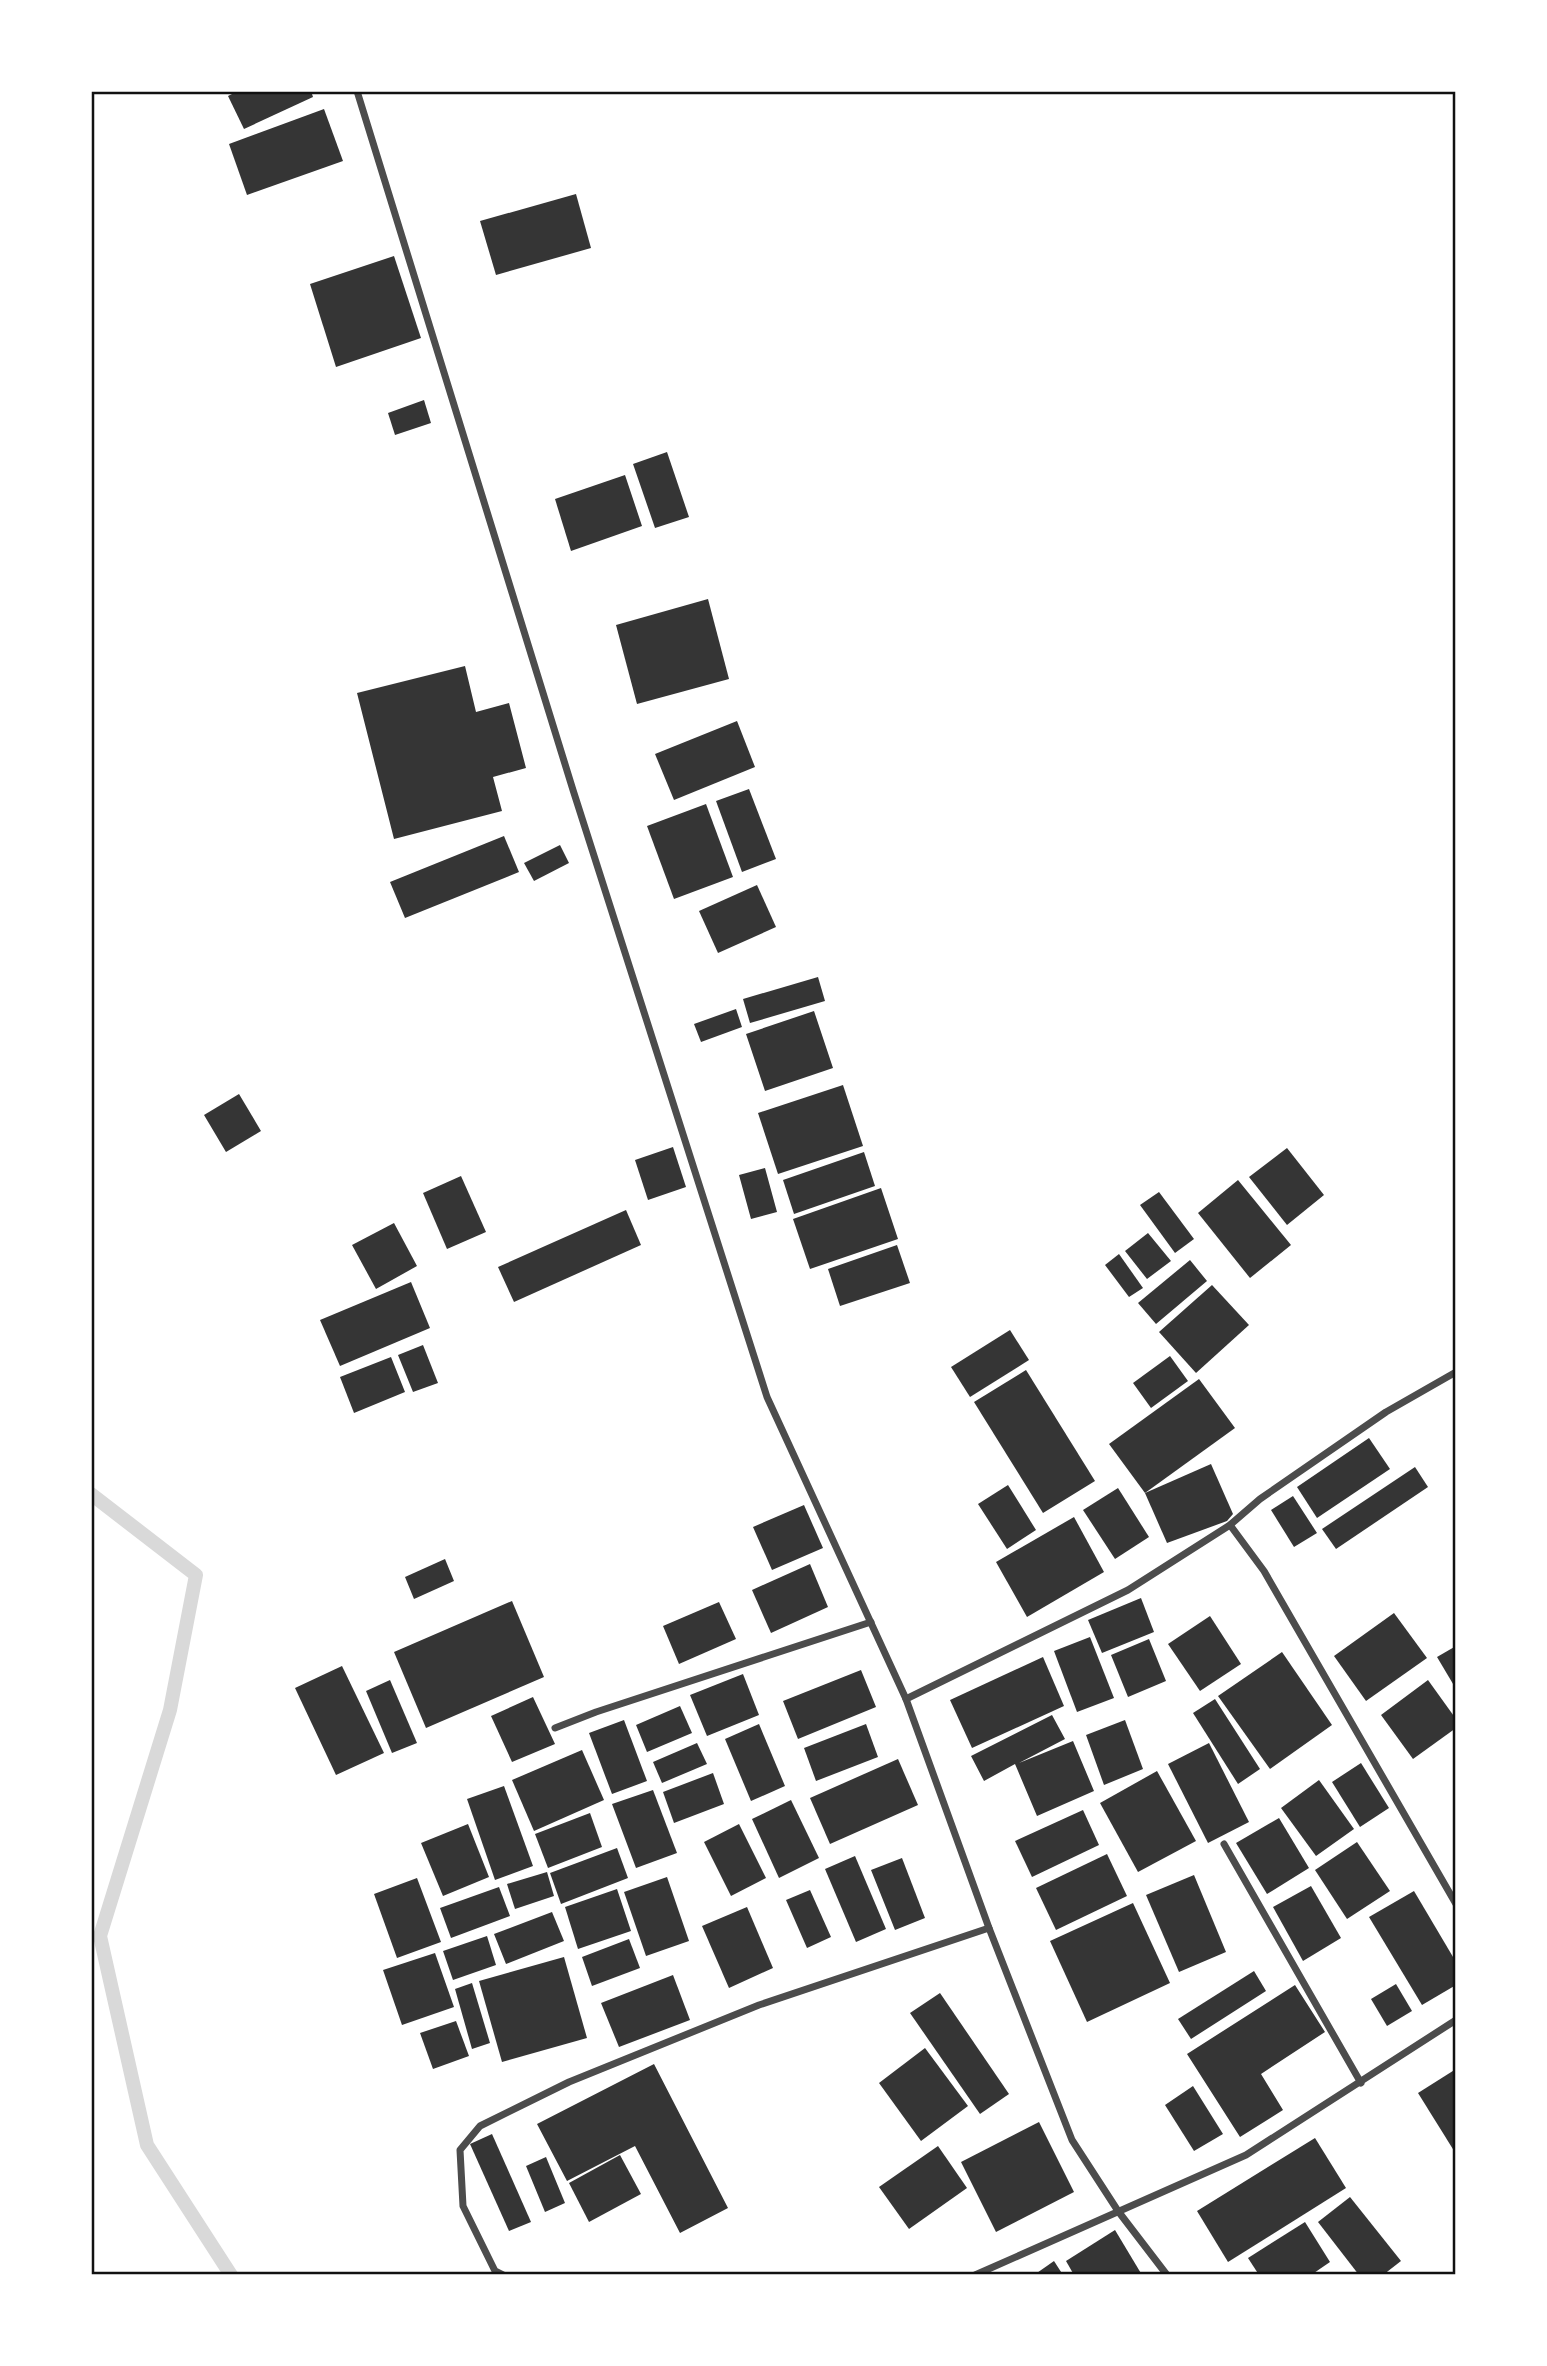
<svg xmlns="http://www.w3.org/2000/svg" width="1547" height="2366" font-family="'Open Sans',sans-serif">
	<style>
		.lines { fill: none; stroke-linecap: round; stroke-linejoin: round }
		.stream { stroke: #d9d9d9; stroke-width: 14 }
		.building { fill: #353535 }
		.minor { stroke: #4c4c4c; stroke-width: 7 }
		.neatline { fill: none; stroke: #111; stroke-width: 2.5 }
	</style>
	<rect width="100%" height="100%" fill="#fff"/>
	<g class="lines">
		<!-- stream -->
		<polyline class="stream" points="91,1494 196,1575 170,1710 100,1936 147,2145 231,2275"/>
	</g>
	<!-- building -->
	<g class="building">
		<polygon points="238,91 311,91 313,97 244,129 228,96"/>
		<polygon points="324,109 343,161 247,195 229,144"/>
		<polygon points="576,194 591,248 496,275 480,221"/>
		<polygon points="394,256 421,338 336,367 310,284"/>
		<polygon points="424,400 431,423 395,435 388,413"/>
		<polygon points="667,452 689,517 655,528 633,464"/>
		<polygon points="625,475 642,526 571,551 555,499"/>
		<polygon points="708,599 729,679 637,704 616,625"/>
		<polygon points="465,666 476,712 509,703 526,768 493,777 502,811 394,839 357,693"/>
		<polygon points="737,721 755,767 674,800 655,754"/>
		<polygon points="749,789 776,859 742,872 716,801"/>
		<polygon points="706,804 733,877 674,899 647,826"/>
		<polygon points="504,836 519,872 405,918 390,882"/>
		<polygon points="560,845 569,863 534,881 524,863"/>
		<polygon points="757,885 776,927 718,953 699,911"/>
		<polygon points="818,977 825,1001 750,1023 743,999"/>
		<polygon points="736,1009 742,1027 701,1042 694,1024"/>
		<polygon points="814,1011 833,1068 765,1091 746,1034"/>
		<polygon points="843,1085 863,1146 778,1174 758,1113"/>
		<polygon points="239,1094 261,1131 226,1152 204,1115"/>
		<polygon points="673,1147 686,1187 648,1200 635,1160"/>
		<polygon points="1287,1148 1324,1195 1287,1225 1249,1177"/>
		<polygon points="864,1152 875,1186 794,1214 783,1180"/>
		<polygon points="765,1168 777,1212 751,1219 739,1175"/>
		<polygon points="461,1176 486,1232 447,1249 423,1193"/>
		<polygon points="1238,1180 1291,1245 1250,1278 1198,1213"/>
		<polygon points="881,1188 898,1239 810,1269 793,1219"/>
		<polygon points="1159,1192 1194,1239 1175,1253 1140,1205"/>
		<polygon points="626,1210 641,1245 514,1302 498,1267"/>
		<polygon points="394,1223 417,1266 376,1289 352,1245"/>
		<polygon points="1148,1233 1171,1261 1147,1279 1125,1251"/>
		<polygon points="897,1245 910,1283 840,1306 828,1269"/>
		<polygon points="1119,1254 1143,1288 1129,1297 1105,1265"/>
		<polygon points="1190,1260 1207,1281 1156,1324 1138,1303"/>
		<polygon points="411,1282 430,1328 340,1366 320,1320"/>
		<polygon points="1212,1285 1249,1325 1196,1373 1159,1332"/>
		<polygon points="1010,1330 1029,1360 970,1397 951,1367"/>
		<polygon points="423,1345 438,1383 413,1392 398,1355"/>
		<polygon points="1170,1356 1188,1381 1151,1408 1133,1383"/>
		<polygon points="391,1357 405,1392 354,1413 340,1377"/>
		<polygon points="1026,1370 1095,1481 1043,1513 974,1402"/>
		<polygon points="1199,1379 1235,1428 1145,1493 1109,1444"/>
		<polygon points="1369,1438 1390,1469 1317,1518 1297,1487"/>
		<polygon points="1211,1464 1233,1514 1227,1521 1167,1543 1145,1493"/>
		<polygon points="1415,1467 1428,1487 1336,1549 1322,1529"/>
		<polygon points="1008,1485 1036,1530 1007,1549 978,1504"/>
		<polygon points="1118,1488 1149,1537 1115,1559 1083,1510"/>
		<polygon points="1293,1496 1317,1533 1294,1547 1271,1510"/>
		<polygon points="804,1505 823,1548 772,1570 753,1527"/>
		<polygon points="1074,1517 1104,1572 1027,1617 996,1562"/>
		<polygon points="445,1559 454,1581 414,1599 405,1577"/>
		<polygon points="810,1564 828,1607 771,1633 752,1590"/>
		<polygon points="1141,1598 1154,1632 1102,1653 1088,1620"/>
		<polygon points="512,1601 544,1677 426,1728 394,1652"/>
		<polygon points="719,1602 736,1639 679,1664 663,1626"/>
		<polygon points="1394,1613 1427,1658 1366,1701 1334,1656"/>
		<polygon points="1210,1616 1241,1664 1200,1691 1168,1644"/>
		<polygon points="1090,1637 1114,1698 1077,1712 1054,1651"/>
		<polygon points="1149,1639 1166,1681 1128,1697 1111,1655"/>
		<polygon points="1456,1646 1456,1689 1437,1657"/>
		<polygon points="1282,1652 1332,1725 1270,1769 1218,1696"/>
		<polygon points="1043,1657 1064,1706 972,1748 950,1700"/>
		<polygon points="342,1666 384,1753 336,1775 295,1688"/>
		<polygon points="861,1670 876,1707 798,1739 783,1701"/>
		<polygon points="743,1674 759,1715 707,1736 690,1695"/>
		<polygon points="390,1680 417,1743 392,1753 366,1691"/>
		<polygon points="1428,1680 1456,1719 1456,1728 1413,1759 1381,1715"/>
		<polygon points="533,1697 555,1744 512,1762 491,1716"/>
		<polygon points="1215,1699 1260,1769 1238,1784 1193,1713"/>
		<polygon points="680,1706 692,1733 647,1752 636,1725"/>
		<polygon points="1052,1715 1065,1739 1019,1763 1073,1741 1094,1791 1037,1816 1015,1764 984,1781 971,1756"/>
		<polygon points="624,1720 647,1781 612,1794 589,1733"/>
		<polygon points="1125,1720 1143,1769 1104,1785 1086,1735"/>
		<polygon points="759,1724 785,1786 751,1801 725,1739"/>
		<polygon points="866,1724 878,1757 816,1781 804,1748"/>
		<polygon points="697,1743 707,1764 662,1783 653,1762"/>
		<polygon points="1209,1743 1249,1822 1208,1843 1168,1764"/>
		<polygon points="582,1750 604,1800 534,1831 512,1780"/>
		<polygon points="898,1759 918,1805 830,1844 810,1798"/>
		<polygon points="1361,1763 1389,1808 1360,1827 1332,1782"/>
		<polygon points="1157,1771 1196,1841 1138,1872 1100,1803"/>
		<polygon points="713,1773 724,1804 674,1823 663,1792"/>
		<polygon points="1319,1780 1354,1829 1316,1856 1281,1808"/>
		<polygon points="504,1786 533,1866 495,1880 467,1799"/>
		<polygon points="653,1790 677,1853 636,1868 612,1804"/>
		<polygon points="791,1800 819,1858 779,1878 752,1819"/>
		<polygon points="1083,1810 1099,1845 1032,1877 1015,1841"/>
		<polygon points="590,1813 602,1847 548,1868 535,1834"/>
		<polygon points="1279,1818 1309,1868 1267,1894 1236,1843"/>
		<polygon points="468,1824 489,1877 443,1896 421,1843"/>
		<polygon points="739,1824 766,1878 731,1896 704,1842"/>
		<polygon points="1357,1842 1390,1891 1347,1919 1315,1870"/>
		<polygon points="617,1848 628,1878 561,1904 550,1873"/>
		<polygon points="1107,1854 1127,1896 1056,1930 1036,1888"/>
		<polygon points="855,1856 886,1929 856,1942 825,1869"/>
		<polygon points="902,1858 925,1918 895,1930 871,1870"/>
		<polygon points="547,1872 554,1896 515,1909 507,1884"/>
		<polygon points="1194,1875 1226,1952 1179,1972 1146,1895"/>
		<polygon points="667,1877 689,1941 646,1956 624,1892"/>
		<polygon points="417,1878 441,1942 397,1958 374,1894"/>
		<polygon points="1311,1886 1341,1938 1303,1961 1273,1907"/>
		<polygon points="499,1887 510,1916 451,1938 440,1908"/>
		<polygon points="617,1889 631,1931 578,1949 565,1907"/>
		<polygon points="810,1890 831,1937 807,1948 786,1900"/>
		<polygon points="1414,1891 1456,1962 1456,1985 1422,2005 1369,1917"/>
		<polygon points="1133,1903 1170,1983 1087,2022 1050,1941"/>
		<polygon points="747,1907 773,1968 729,1988 702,1926"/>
		<polygon points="552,1912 564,1941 506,1964 494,1934"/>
		<polygon points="487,1936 496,1965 453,1980 443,1951"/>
		<polygon points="629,1939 640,1968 592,1986 582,1957"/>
		<polygon points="435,1953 454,2007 402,2025 383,1970"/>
		<polygon points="564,1957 587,2038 502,2062 479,1981"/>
		<polygon points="1254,1971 1266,1991 1191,2039 1178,2019"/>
		<polygon points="673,1975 690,2020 619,2047 601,2003"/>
		<polygon points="472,1983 490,2043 472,2049 455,1989"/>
		<polygon points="1396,1984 1412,2011 1387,2026 1371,1999"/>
		<polygon points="1295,1985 1325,2032 1261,2074 1283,2110 1240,2137 1187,2054"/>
		<polygon points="940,1993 1009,2094 980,2114 910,2013"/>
		<polygon points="456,2021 469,2056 433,2069 420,2033"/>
		<polygon points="925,2048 968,2106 921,2141 879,2083"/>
		<polygon points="654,2064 728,2208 680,2233 635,2146 567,2181 537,2124"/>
		<polygon points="1456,2069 1456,2154 1418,2093"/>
		<polygon points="1193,2086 1223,2134 1194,2151 1165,2105"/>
		<polygon points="1039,2122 1074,2192 996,2232 961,2162"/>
		<polygon points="492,2134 531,2222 509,2231 470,2144"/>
		<polygon points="1315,2138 1346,2188 1228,2262 1197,2211"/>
		<polygon points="938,2146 967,2188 909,2229 879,2187"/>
		<polygon points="620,2155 641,2194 589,2222 569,2183"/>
		<polygon points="546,2157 565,2203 545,2212 526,2166"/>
		<polygon points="1350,2197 1401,2261 1383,2275 1359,2275 1318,2222"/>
		<polygon points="1305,2222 1330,2262 1311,2275 1259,2275 1248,2258"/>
		<polygon points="1115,2230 1142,2275 1074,2275 1066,2261"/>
		<polygon points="1054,2261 1063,2275 1034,2275"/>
	</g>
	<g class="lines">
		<!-- minor -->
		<g class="minor">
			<polyline points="357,91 573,790 767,1397 906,1699 989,1928 1072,2140 1118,2211 1167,2275"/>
			<polyline points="1230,1525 1264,1571 1456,1904"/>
			<polyline points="906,1699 1128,1590 1230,1525 1260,1499 1386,1412 1456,1372"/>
			<polyline points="555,1728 596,1712 871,1622"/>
			<polyline points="1224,1844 1361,2083"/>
			<polyline points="503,2275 495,2271 463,2206 460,2150 480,2126 569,2082 759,2005 989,1928"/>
			<polyline points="975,2275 1246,2155 1456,2020"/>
		</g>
	</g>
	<!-- border -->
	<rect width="1547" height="2366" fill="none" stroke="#ffffff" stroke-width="186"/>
	<rect x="93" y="93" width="1361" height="2180" class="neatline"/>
</svg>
